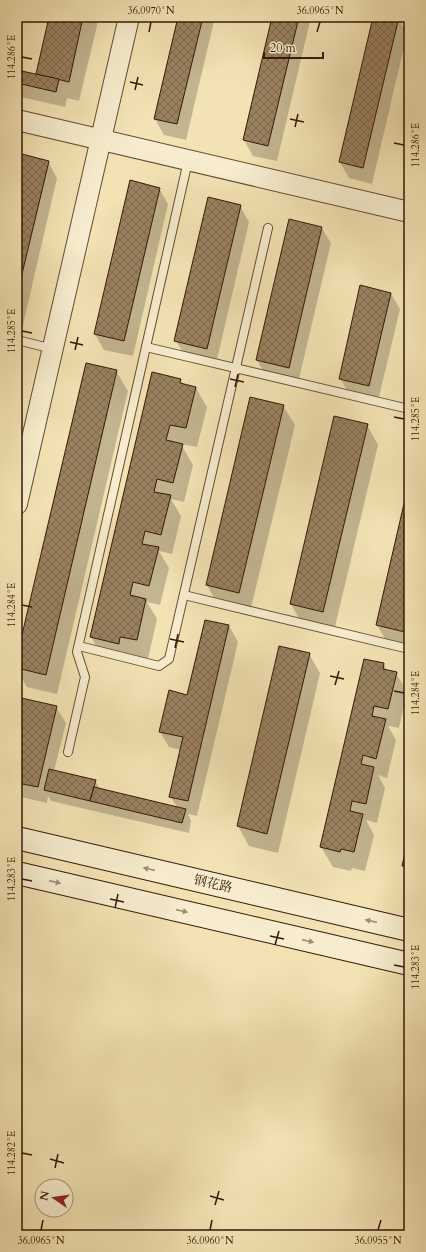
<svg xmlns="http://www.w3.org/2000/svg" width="426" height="1252" font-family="Cardo,'Noto Serif SC',serif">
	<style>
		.shadow { fill: #0003 }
		.building { fill: url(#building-cross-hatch); stroke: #371704 }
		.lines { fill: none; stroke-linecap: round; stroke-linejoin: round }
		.service-casing { stroke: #664a30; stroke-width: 10 }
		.tertiary-casing { stroke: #664a30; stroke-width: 22 }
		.secondary-casing { stroke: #371704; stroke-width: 24 }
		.service { stroke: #f7edce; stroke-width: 8 }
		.tertiary { stroke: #f7edce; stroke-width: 20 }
		.secondary { stroke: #f7edce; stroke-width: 22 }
		.oneway { fill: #a18d73 }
		.ticks { fill: none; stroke: #371704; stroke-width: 1.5 }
		.labels { text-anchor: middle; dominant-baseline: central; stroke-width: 4; stroke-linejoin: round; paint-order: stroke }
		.street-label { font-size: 13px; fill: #371704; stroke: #f7edce }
		.neatline { fill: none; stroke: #371704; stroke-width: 1.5 }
		.ticks-label { font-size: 10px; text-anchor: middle; fill: #371704 }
	</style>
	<defs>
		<pattern id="building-cross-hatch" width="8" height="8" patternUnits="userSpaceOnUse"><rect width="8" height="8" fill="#998160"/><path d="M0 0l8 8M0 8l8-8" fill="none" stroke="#7e694d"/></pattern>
	</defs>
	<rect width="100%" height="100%" fill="#f3e3b4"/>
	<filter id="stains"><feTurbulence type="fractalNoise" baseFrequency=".005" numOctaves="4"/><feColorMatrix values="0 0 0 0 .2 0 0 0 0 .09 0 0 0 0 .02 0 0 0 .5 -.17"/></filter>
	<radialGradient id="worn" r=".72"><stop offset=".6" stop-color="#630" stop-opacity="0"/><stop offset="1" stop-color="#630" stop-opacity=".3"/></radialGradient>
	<!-- shadow -->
	<g class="shadow">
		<polygon points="50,17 99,17 79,101 67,98 65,107 17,96 17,71 38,76 37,74"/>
		<polygon points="179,17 215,17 186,140 164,135 155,119"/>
		<polygon points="273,17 311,17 277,161 253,156 244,140"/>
		<polygon points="374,17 392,17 398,18 407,34 372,184 349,178 340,162"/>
		<polygon points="17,162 48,162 57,178 22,329 17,328"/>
		<polygon points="159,188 168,204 133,356 104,350 95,334"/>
		<polygon points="240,206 249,222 216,364 185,356 176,341"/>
		<polygon points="321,227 331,243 298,383 266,376 257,360"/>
		<polygon points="391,294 400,309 378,401 349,394 340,378"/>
		<polygon points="116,371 128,391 57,694 27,687 17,670 17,660"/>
		<polygon points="180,379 183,385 196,388 207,407 197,447 181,444 193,465 184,502 171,499 181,516 172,554 159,551 169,568 160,605 147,602 157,619 148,659 130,663 102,656 91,637"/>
		<polygon points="283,406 295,425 250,612 218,605 207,585"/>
		<polygon points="335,417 367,425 378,445 334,631 302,624 291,604"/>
		<polygon points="409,487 409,649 388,644 377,625"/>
		<polygon points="229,626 238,642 197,816 188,814 191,821 189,833 51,801 48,796 47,803 17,796 17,698 56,707 66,723 54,771 95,781 100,789 177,807 170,796 181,750 169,747 160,732 188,696"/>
		<polygon points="280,647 309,654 320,673 278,853 249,846 238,826"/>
		<polygon points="384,664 387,671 396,673 407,692 399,728 388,726 396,740 387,778 378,775 385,788 377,823 366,820 374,835 365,871 352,868 351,871 333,867 321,847"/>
		<polygon points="409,839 409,877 403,866"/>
	</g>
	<!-- building -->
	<g class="building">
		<polygon points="49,17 83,17 69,82 36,74"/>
		<polygon points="178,17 203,17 177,124 154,119"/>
		<polygon points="272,17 299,17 268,146 243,140"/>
		<polygon points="373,17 399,17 363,168 339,162"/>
		<polygon points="17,70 59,79 56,92 17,83"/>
		<polygon points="18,153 49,161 17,295 17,157"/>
		<polygon points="130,180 160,188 124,341 94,334"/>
		<polygon points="208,197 241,205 207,349 174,341"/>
		<polygon points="289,219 322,227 289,368 256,360"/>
		<polygon points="360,285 391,293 369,386 339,379"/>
		<polygon points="86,363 117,370 46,675 17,668 17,656"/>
		<polygon points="152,372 181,379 180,383 196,387 186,428 170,425 166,440 183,444 173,483 157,479 154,492 171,495 161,535 145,531 142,544 159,547 149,586 133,582 130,595 146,599 137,640 120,637 119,644 90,637"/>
		<polygon points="250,397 284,405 239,593 206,585"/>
		<polygon points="334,416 368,424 323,612 290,604"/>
		<polygon points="409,482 409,633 376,625"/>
		<polygon points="205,620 229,625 188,801 169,797 183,737 159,732 169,690 187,695"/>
		<polygon points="279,646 310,653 267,834 237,826"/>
		<polygon points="364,659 384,663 383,669 397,672 388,709 374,706 372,716 386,719 376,759 363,755 361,764 374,767 366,804 352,801 350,811 363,814 354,852 341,849 340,852 320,847"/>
		<polygon points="17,697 57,706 38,787 17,783"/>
		<polygon points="49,769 96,780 90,801 44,790"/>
		<polygon points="94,787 186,809 182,823 90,801"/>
		<polygon points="409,835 409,868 402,866"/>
	</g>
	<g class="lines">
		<!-- service casing -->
		<g class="service-casing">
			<g id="service">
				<polyline points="17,340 53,349"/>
				<polyline points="146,347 409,409"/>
				<polyline points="184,595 409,649"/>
				<polyline points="79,646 159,666 169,659 268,228"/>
				<polyline points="68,752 85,677 77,652 188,161"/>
			</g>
		</g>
		<!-- tertiary casing -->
		<g class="tertiary-casing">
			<g id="tertiary">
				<polyline points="17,120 409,212"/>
				<polyline points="17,504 129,17"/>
			</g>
		</g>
		<!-- secondary casing -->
		<g class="secondary-casing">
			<g id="secondary">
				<polyline points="17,838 409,930"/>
				<polyline points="17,873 409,964"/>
			</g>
		</g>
		<!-- service -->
		<use href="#service" class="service"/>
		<!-- tertiary -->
		<use href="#tertiary" class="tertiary"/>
		<!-- secondary -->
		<use href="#secondary" class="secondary"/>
	</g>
	<!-- one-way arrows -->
	<defs><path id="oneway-solid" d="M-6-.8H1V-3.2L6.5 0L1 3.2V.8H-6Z"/></defs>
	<g class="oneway">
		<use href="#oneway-solid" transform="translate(149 869) rotate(-167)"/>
		<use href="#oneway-solid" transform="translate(55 882) rotate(13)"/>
		<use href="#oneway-solid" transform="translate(182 911) rotate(13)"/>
		<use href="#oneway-solid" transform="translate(371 921) rotate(-167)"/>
		<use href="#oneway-solid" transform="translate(308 941) rotate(13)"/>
	</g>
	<!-- ticks -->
	<path class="ticks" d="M149,32L151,22M317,32L320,22M22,57L32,59M130,82L143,85M135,90L138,77M290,119L304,122M295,127L298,114M394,143L404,145M22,331L32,333M70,342L83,345M75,350L78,337M230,379L244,382M235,387L238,374M394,417L404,419M22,605L32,607M170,639L184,642M175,648L178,634M330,676L344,679M335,685L339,671M394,691L404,693M22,879L32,881M110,899L124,902M115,908L118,894M270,936L284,939M275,945L279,931M394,965L404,967M22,1153L32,1155M50,1159L64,1163M55,1168L58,1154M210,1196L224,1200M215,1205L219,1191M41,1230L43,1220M210,1230L212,1220M378,1230L381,1220"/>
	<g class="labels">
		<!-- street labels -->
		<g class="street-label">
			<text transform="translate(213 884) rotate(13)">钢花路</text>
		</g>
	</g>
	<!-- margin -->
	<rect width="426" height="1252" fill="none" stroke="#f3e3b4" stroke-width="44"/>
	<!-- north arrow -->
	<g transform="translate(54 1198) rotate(283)"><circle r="19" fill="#f7edce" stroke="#aa977d"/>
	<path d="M0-3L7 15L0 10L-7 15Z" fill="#8f2418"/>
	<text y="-6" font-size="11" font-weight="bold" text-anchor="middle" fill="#371704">N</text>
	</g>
	<!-- scale -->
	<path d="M264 52v6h59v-6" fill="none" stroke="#371704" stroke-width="2"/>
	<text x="270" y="52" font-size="12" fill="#371704" stroke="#f7edce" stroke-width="3" paint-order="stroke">20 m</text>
	<rect x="22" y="22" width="382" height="1208" class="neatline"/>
	<g class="ticks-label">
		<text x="151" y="14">36.0970°N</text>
		<text x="320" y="14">36.0965°N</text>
		<text transform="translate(11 57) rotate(-90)" y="4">114.286°E</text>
		<text transform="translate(415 145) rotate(-90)" y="4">114.286°E</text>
		<text transform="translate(11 331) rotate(-90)" y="4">114.285°E</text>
		<text transform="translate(415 419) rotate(-90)" y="4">114.285°E</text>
		<text transform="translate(11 605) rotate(-90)" y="4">114.284°E</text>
		<text transform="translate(415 693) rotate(-90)" y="4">114.284°E</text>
		<text transform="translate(11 879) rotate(-90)" y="4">114.283°E</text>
		<text transform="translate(415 967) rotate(-90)" y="4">114.283°E</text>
		<text transform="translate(11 1153) rotate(-90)" y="4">114.282°E</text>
		<text x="41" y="1244">36.0965°N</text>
		<text x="210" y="1244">36.0960°N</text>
		<text x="378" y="1244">36.0955°N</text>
	</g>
	<rect width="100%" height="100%" filter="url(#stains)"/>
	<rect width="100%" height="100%" fill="url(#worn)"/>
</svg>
